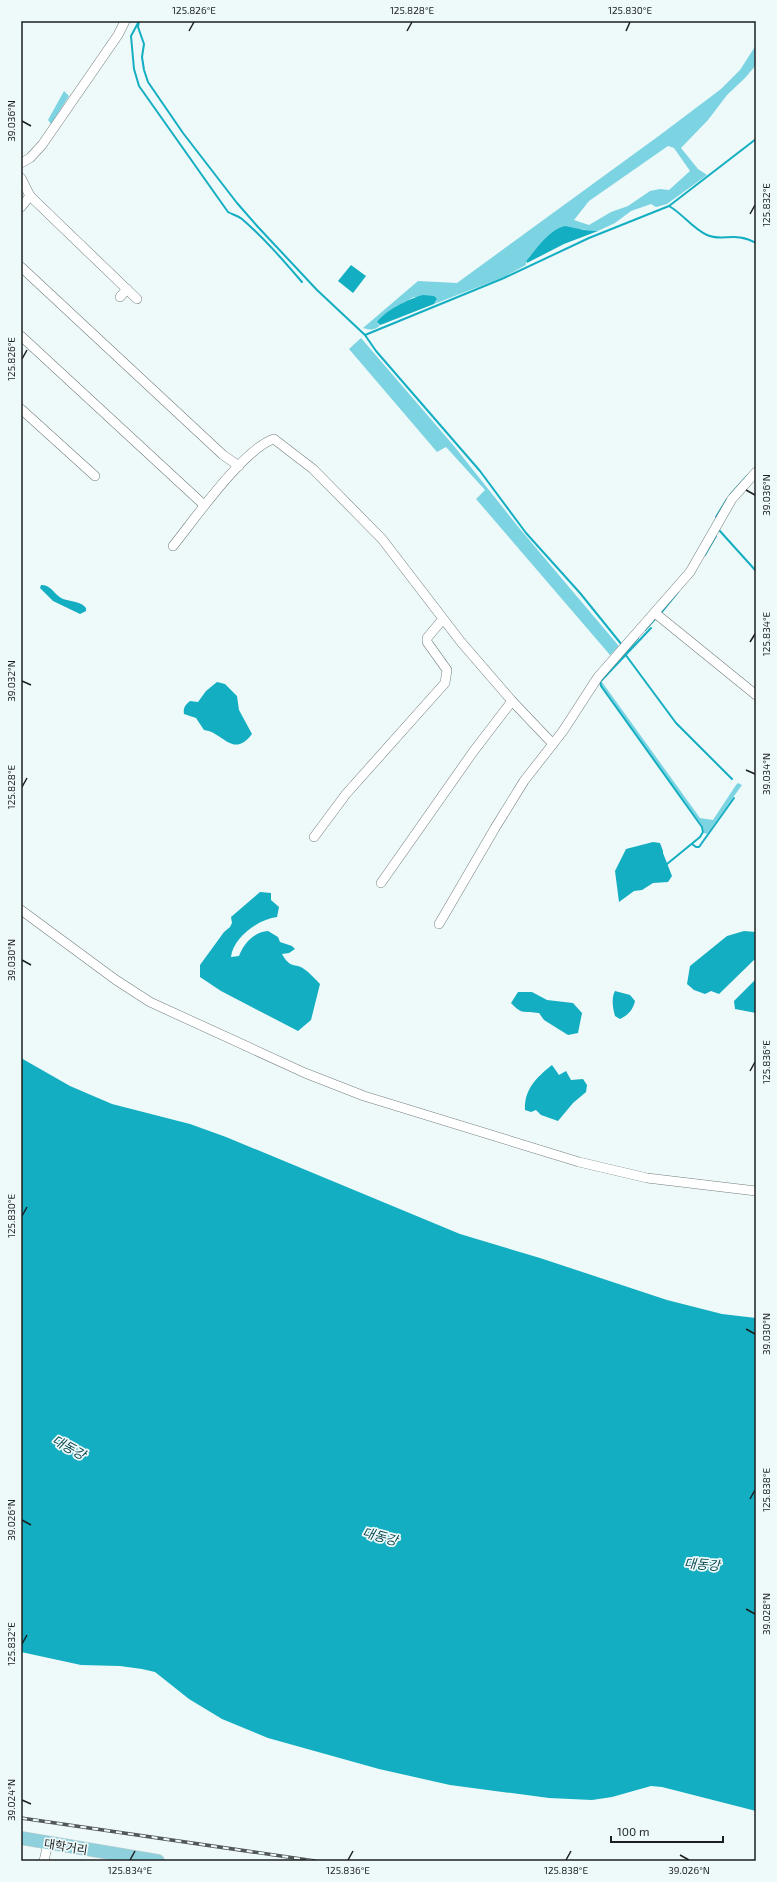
<svg xmlns="http://www.w3.org/2000/svg" width="777" height="1882" font-family="'Exo 2','Noto Sans KR',sans-serif">
	<style>
		.green { fill: #7cd4e2; fill-rule: evenodd }
		.water { fill: #13aec1 }
		.lines { fill: none; stroke-linecap: round; stroke-linejoin: round }
		.stream { stroke: #13aec1; stroke-width: 2 }
		.minor-casing { stroke: #747e7f; stroke-width: 10 }
		.primary-casing { stroke: #d2d2d2; stroke-width: 14 }
		.minor { stroke: #fff; stroke-width: 9 }
		.primary { stroke: #8ed1dc; stroke-width: 13 }
		.rail-casing { stroke: #525758; stroke-width: 3.5 }
		.rail { stroke: #eef9fa; stroke-width: 2; stroke-dasharray: 6; stroke-linecap: butt }
		.ticks { fill: none; stroke: #1c1f20; stroke-width: 1.5 }
		.labels { text-anchor: middle; dominant-baseline: central; stroke-width: 3.5; stroke-linejoin: round; paint-order: stroke }
		.street-label { font-size: 12px; fill: #1c1f20; stroke: #eef9fa }
		.water-label { font-size: 13px; font-style: italic; fill: #0f4a52; stroke: #eef9fa }
		.neatline { fill: none; stroke: #1c1f20; stroke-width: 1.5 }
		.ticks-label { font-size: 10px; text-anchor: middle; fill: #1c1f20 }
	</style>
	<rect width="100%" height="100%" fill="#eef9fa"/>
	<!-- green -->
	<g class="green">
		<path d="M756,45V65L745,78L727,95L708,120L681,148L698,169L707,175L667,204L656,207L651,204L631,211L615,223L598,231L577,229L530,256L526,261V265L504,277L434,304L437,300L414,297L395,307L377,323L380,325C375,331 369,330 363,328L418,281L457,283L660,135L721,89L740,70ZM668,146L674,148L690,171L669,190L660,189L650,191L628,206L611,212L589,225L574,220L589,201Z"/>
		<polygon points="64,91 69,96 51,124 48,120"/>
		<polygon points="361,338 454,446 520,529 618,645 618,647 610,655 476,499 485,490 446,447 437,452 349,349"/>
		<polygon points="602,682 700,818 713,820 736,785 738,783 742,785 707,834 704,833 703,827 601,686 600,683"/>
	</g>
	<!-- water -->
	<g class="water">
		<path d="M565,226L584,230L598,231L564,244L527,263L526,261C537,249 548,230 565,226Z"/>
		<polygon points="351,265 366,276 353,293 338,281"/>
		<path d="M423,295L434,296L437,299L434,304L383,324L380,325L377,322C386,310 408,299 423,295Z"/>
		<path d="M41,585C51,584 54,595 63,599C70,601 82,602 86,608V611L80,614L53,601L40,588Z"/>
		<path d="M217,682L225,684L237,696L239,710L252,734C233,759 223,732 204,730L196,718L184,714C183,708 185,705 190,701L198,702L206,691Z"/>
		<polygon points="653,842 660,843 663,851 663,853 672,876 668,882 653,883 642,890 634,891 619,902 615,871 626,849"/>
		<path d="M260,892L271,893V900L279,907L277,917C259,919 233,937 231,957L239,956C244,943 254,932 268,931L278,937L280,942L292,946L295,949L289,953L282,954C291,970 295,962 304,969C310,973 315,979 320,984L311,1020L298,1031L221,991L200,977V965L224,932L230,927L232,923L231,917Z"/>
		<polygon points="744,931 756,932 756,958 719,994 711,991 705,994 694,990 687,984 690,966 727,936"/>
		<polygon points="756,979 756,1013 735,1009 734,1001"/>
		<path d="M615,991L630,995L635,1001C633,1010 628,1015 620,1019L615,1016C613,1009 611,998 615,991Z"/>
		<path d="M518,992H532L547,1000L573,1003L582,1013L578,1033L568,1035L544,1020L539,1013C524,1011 522,1015 511,1003Z"/>
		<polygon points="21,1058 70,1086 112,1104 190,1124 226,1137 460,1234 540,1258 667,1300 722,1314 756,1318 756,1811 662,1787 651,1786 612,1797 592,1800 549,1798 450,1785 379,1769 268,1738 222,1719 189,1699 155,1672 142,1669 120,1666 81,1665 21,1652"/>
		<path d="M552,1065L559,1075L566,1071L571,1080L583,1079L587,1085L586,1092L573,1103L558,1121L541,1115L536,1110L531,1112L525,1110C524,1089 537,1077 552,1065Z"/>
	</g>
	<g class="lines">
		<!-- stream -->
		<g class="stream">
			<polyline points="139,21 138,27 144,44 142,57 144,70 148,82 183,133 237,203 258,227 317,290 365,335 504,278 589,238 669,206 756,139"/>
			<path d="M138,23L131,36L134,69L139,86L228,212C233,215 237,215 242,219C264,238 283,260 302,282"/>
			<path d="M669,206C683,214 693,229 707,235C722,242 736,231 756,243"/>
			<polyline points="365,335 376,351 480,471 526,533 580,593 622,645"/>
			<polyline points="730,495 747,476"/>
			<polyline points="716,517 727,499"/>
			<polyline points="719,530 756,571"/>
			<polyline points="705,555 716,536"/>
			<polyline points="660,614 678,592"/>
			<polyline points="645,630 656,618"/>
			<polyline points="625,654 676,723 732,779"/>
			<polyline points="622,657 638,638"/>
			<polyline points="600,681 601,686 702,827 703,832 700,837 667,864"/>
			<polyline points="600,682 651,628"/>
			<polyline points="692,844 696,847 699,847 734,798"/>
		</g>
		<!-- minor casing -->
		<g class="minor-casing">
			<g id="minor">
				<polyline points="21,163 30,158 42,145 118,35 125,21"/>
				<polyline points="21,178 30,196 21,207"/>
				<polyline points="30,196 137,299"/>
				<polyline points="21,267 223,455 239,466"/>
				<polyline points="120,297 127,289"/>
				<polyline points="21,336 204,505"/>
				<polyline points="21,409 95,476"/>
				<path d="M173,546C194,520 244,448 274,439L313,469L382,539L461,642L512,701L553,744"/>
				<polyline points="655,613 756,695"/>
				<polyline points="314,837 346,794 445,683 447,670 427,642 427,638 443,619"/>
				<polyline points="381,883 473,752 512,701"/>
				<polyline points="21,910 116,980 150,1002 305,1073 364,1096 579,1162 647,1178 756,1191"/>
				<polyline points="439,924 495,828 524,781 563,731 598,677 690,572 732,499 756,472"/>
				<polyline points="44,1861 48,1843"/>
			</g>
		</g>
		<!-- primary casing -->
		<g class="primary-casing">
			<polyline id="primary" points="21,1838 158,1861"/>
		</g>
		<!-- minor -->
		<use href="#minor" class="minor"/>
		<!-- primary -->
		<use href="#primary" class="primary"/>
		<!-- rail casing -->
		<g class="rail-casing">
			<polyline id="rail" points="21,1818 315,1861"/>
		</g>
		<!-- rail -->
		<use href="#rail" class="rail"/>
	</g>
	<!-- ticks -->
	<path class="ticks" d="M189,31L194,22M407,31L412,22M626,31L630,22M22,121L31,126M750,214L755,205M22,359L27,350M746,490L755,495M750,642L755,634M22,681L31,685M746,770L755,774M22,787L27,778M22,960L31,965M750,1071L755,1062M22,1216L27,1207M746,1329L755,1334M750,1499L755,1490M22,1520L31,1525M746,1609L755,1614M22,1644L27,1635M22,1800L31,1804M680,1855L689,1860M130,1860L135,1851M348,1860L353,1851M566,1860L571,1851"/>
	<g class="labels">
		<!-- street labels -->
		<g class="street-label">
			<text transform="translate(66 1846) rotate(9)">대학거리</text>
		</g>
		<!-- water labels -->
		<g class="water-label">
			<text transform="translate(69 1447) rotate(29)">대동강</text>
			<text transform="translate(380 1536) rotate(15)">대동강</text>
			<text transform="translate(702 1564) rotate(4)">대동강</text>
		</g>
	</g>
	<!-- border -->
	<rect width="777" height="1882" fill="none" stroke="#eef9fa" stroke-width="44"/>
	<!-- scale -->
	<path d="M611 1836v6h112v-6" fill="none" stroke="#1c1f20" stroke-width="2"/>
	<text x="617" y="1836" font-size="12" fill="#1c1f20" stroke="#eef9fa" stroke-width="3" paint-order="stroke">100 m</text>
	<rect x="22" y="22" width="733" height="1838" class="neatline"/>
	<g class="ticks-label">
		<text x="194" y="14">125.826°E</text>
		<text x="412" y="14">125.828°E</text>
		<text x="630" y="14">125.830°E</text>
		<text transform="translate(11 121) rotate(-90)" y="4">39.036°N</text>
		<text transform="translate(766 205) rotate(-90)" y="4">125.832°E</text>
		<text transform="translate(11 359) rotate(-90)" y="4">125.826°E</text>
		<text transform="translate(766 495) rotate(-90)" y="4">39.036°N</text>
		<text transform="translate(766 634) rotate(-90)" y="4">125.834°E</text>
		<text transform="translate(11 681) rotate(-90)" y="4">39.032°N</text>
		<text transform="translate(766 774) rotate(-90)" y="4">39.034°N</text>
		<text transform="translate(11 787) rotate(-90)" y="4">125.828°E</text>
		<text transform="translate(11 960) rotate(-90)" y="4">39.030°N</text>
		<text transform="translate(766 1062) rotate(-90)" y="4">125.836°E</text>
		<text transform="translate(11 1216) rotate(-90)" y="4">125.830°E</text>
		<text transform="translate(766 1334) rotate(-90)" y="4">39.030°N</text>
		<text transform="translate(766 1490) rotate(-90)" y="4">125.838°E</text>
		<text transform="translate(11 1520) rotate(-90)" y="4">39.026°N</text>
		<text transform="translate(766 1614) rotate(-90)" y="4">39.028°N</text>
		<text transform="translate(11 1644) rotate(-90)" y="4">125.832°E</text>
		<text transform="translate(11 1800) rotate(-90)" y="4">39.024°N</text>
		<text x="130" y="1874">125.834°E</text>
		<text x="348" y="1874">125.836°E</text>
		<text x="566" y="1874">125.838°E</text>
		<text x="689" y="1874">39.026°N</text>
	</g>
</svg>
